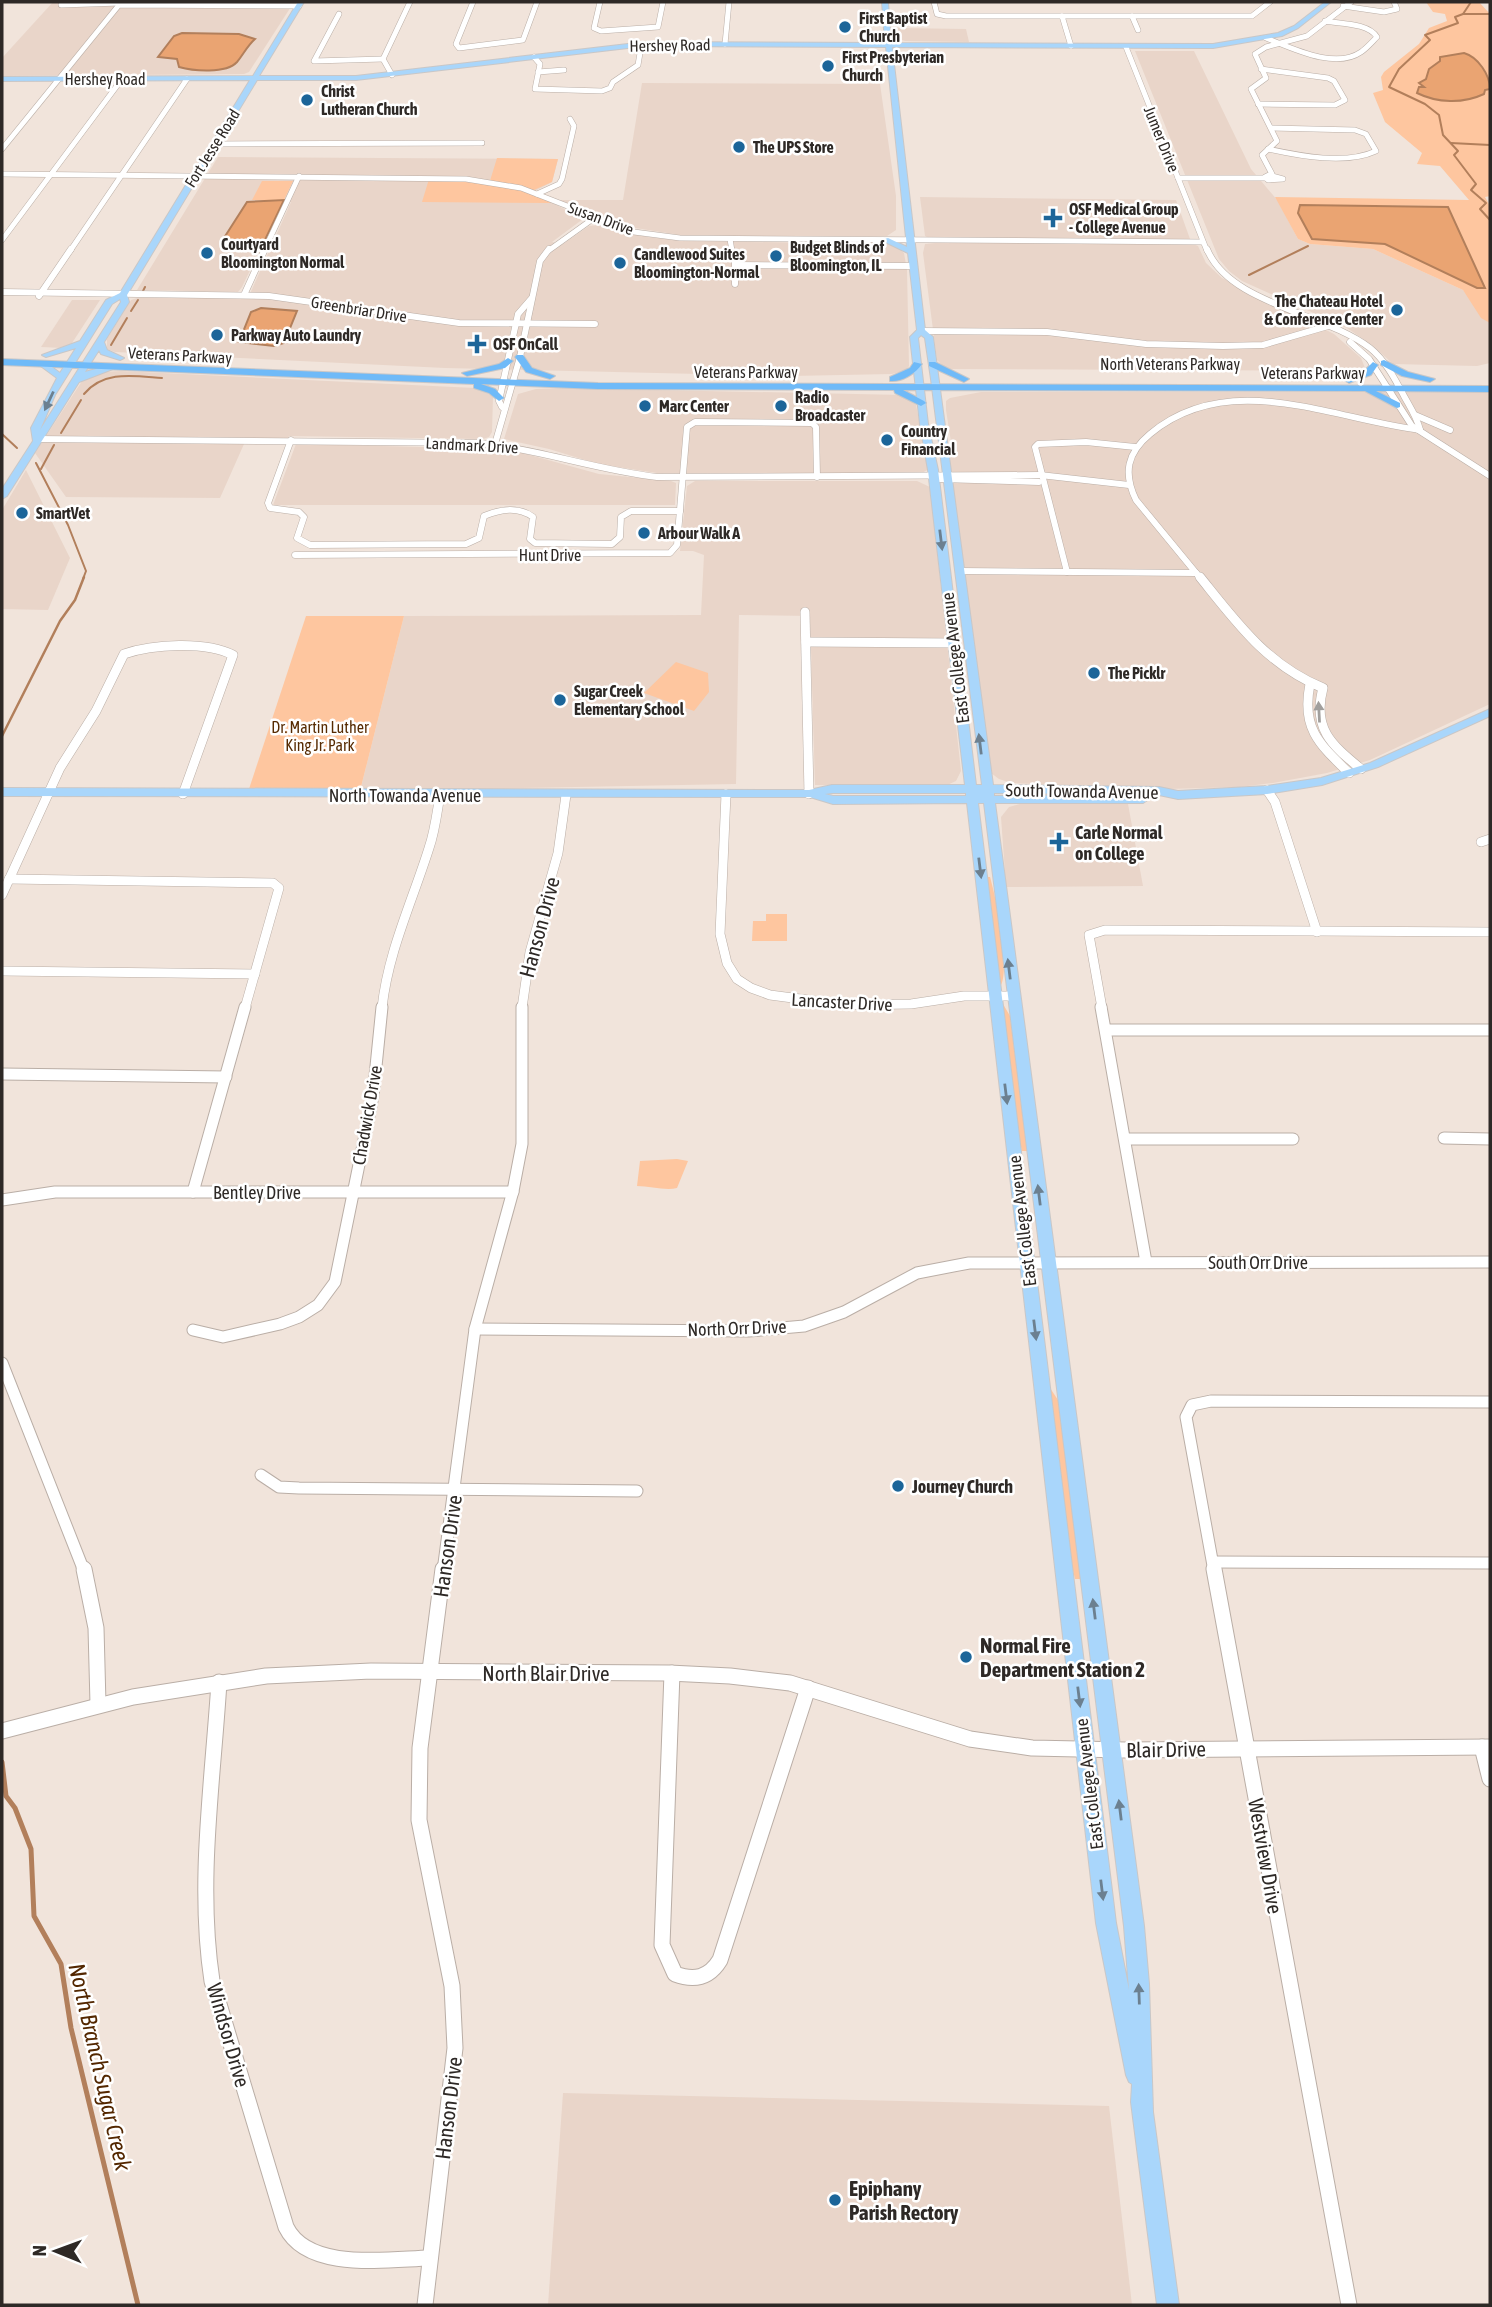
<svg xmlns="http://www.w3.org/2000/svg" width="1492" height="2307" font-family="'Asap Condensed',sans-serif">
	<style>
		.built { fill: #e9d5c9 }
		.green { fill: #fec69f; fill-rule: evenodd }
		.water { fill: #eaa472; stroke: #b27f5b; stroke-width: 2 }
		.lines { fill: none; stroke-linecap: round; stroke-linejoin: round }
		.stream-far2 { stroke: #b27f5b; stroke-width: 2 }
		.stream-far1 { stroke: #b27f5b; stroke-width: 2.5 }
		.stream { stroke: #b27f5b; stroke-width: 5 }
		.minor-far4-casing { stroke: #baaea6; stroke-width: 6 }
		.minor-far3-casing { stroke: #baaea6; stroke-width: 7 }
		.minor-far2-casing { stroke: #baaea6; stroke-width: 10 }
		.minor-far1-casing { stroke: #baaea6; stroke-width: 13 }
		.minor-casing { stroke: #baaea6; stroke-width: 17 }
		.major-casing { stroke: #c9c7c7; stroke-width: 2 }
		.highway-casing { stroke: #c9c7c7; stroke-width: 2 }
		.minor-far4 { stroke: #fff; stroke-width: 5 }
		.minor-far3 { stroke: #fff; stroke-width: 6 }
		.minor-far2 { stroke: #fff; stroke-width: 9 }
		.minor-far1 { stroke: #fff; stroke-width: 11 }
		.minor { stroke: #fff; stroke-width: 15 }
		.major { fill: #a9d6fb; fill-rule: evenodd }
		.highway { fill: #6fbaf8; fill-rule: evenodd }
		.oneway { fill: #6c8090 }
		.oneway2 { fill: #a19f9d }
		.poi-dot { fill: #1c6599; stroke: #fff; stroke-width: 2.5 }
		.labels { text-anchor: middle; dominant-baseline: central; stroke-width: 5; stroke-linejoin: round; paint-order: stroke }
		.far-poi-label { font-size: 16px; font-weight: bold; fill: #2e2926; stroke: #fff; text-anchor: start }
		.far-street-label { font-size: 16px; fill: #2e2926; stroke: #fff }
		.far-park-label { font-size: 16px; fill: #572b02; stroke: #fff }
		.street-label { font-size: 18px; fill: #2e2926; stroke: #fff }
		.poi-label { font-size: 18px; font-weight: bold; fill: #2e2926; stroke: #fff; text-anchor: start }
		.near-street-label { font-size: 21px; fill: #2e2926; stroke: #fff }
		.near-poi-label { font-size: 21px; font-weight: bold; fill: #2e2926; stroke: #fff; text-anchor: start }
		.near-water-label { font-size: 23px; font-style: italic; fill: #532700; stroke: #fff }
	</style>
	<rect width="100%" height="100%" fill="#f1e4db"/>
	<!-- built -->
	<g class="built">
		<polygon points="53,2 294,2 249,72 244,74 2,76 2,58"/>
		<polygon points="898,28 966,29 969,42 905,41 899,39"/>
		<polygon points="1135,51 1194,51 1251,169 1278,201 1298,239 1310,244 1373,249 1463,290 1490,323 1490,363 1477,366 1393,364 1372,345 1347,328 1242,281 1229,271 1219,259"/>
		<polygon points="642,83 880,84 896,196 896,230 887,236 693,237 629,227 551,202 583,219 552,242 563,244 589,226 599,225 648,237 684,241 894,244 904,253 907,270 909,366 906,370 892,374 790,376 445,368 115,352 107,349 107,339 131,300 137,298 248,298 291,202 283,202 242,287 238,292 137,290 218,157 558,159 552,182 535,191 558,200 623,200"/>
		<polygon points="920,197 1176,200 1190,239 931,239 925,236"/>
		<polygon points="945,242 1193,244 1198,246 1206,263 1222,278 1334,334 1361,358 1365,368 1362,371 946,369 937,360 923,253 925,244"/>
		<polygon points="72,300 100,300 72,343 63,348 41,347"/>
		<polygon points="121,371 475,388 493,396 492,432 489,437 483,439 289,436 285,444 244,444 220,498 66,497 35,453 84,378 101,372"/>
		<polygon points="563,388 903,395 916,405 929,469 922,473 657,473 598,464 549,449 504,439 518,394 536,389"/>
		<polygon points="981,392 1490,392 1490,704 1370,760 1327,773 1273,783 1240,787 1167,789 1011,783 999,779 991,773 950,465 951,442 946,410 946,401 950,398"/>
		<polygon points="296,444 508,449 599,474 671,481 676,483 675,505 273,505"/>
		<polygon points="26,470 70,558 48,610 2,609 2,510"/>
		<polygon points="695,481 917,481 930,487 961,771 956,781 945,786 815,785 810,616 739,615 736,784 360,791 404,616 701,615 704,555 693,551 680,551 687,486"/>
		<polygon points="1020,804 1128,804 1143,886 1006,887 1001,817 1009,807"/>
		<polygon points="563,2093 1109,2106 1132,2305 548,2305"/>
	</g>
	<!-- green -->
	<g class="green">
		<path d="M1426,2H1479L1490,14V196L1485,197L1490,206V323L1481,318L1463,290L1373,249L1310,244L1298,239L1275,197L1469,200L1440,166L1417,164L1422,153L1385,122L1373,93L1383,90L1381,77L1384,72L1419,44L1429,28L1447,21L1445,14L1433,12ZM1300,205L1443,206L1477,288L1385,244L1298,213Z"/>
		<polygon points="497,158 558,159 552,182 534,190 558,200 549,203 422,202 429,179 489,184"/>
		<polygon points="262,181 293,181 284,200 252,200"/>
		<polygon points="306,616 404,616 360,791 249,789"/>
		<polygon points="676,662 708,673 709,692 694,711 644,693"/>
		<path d="M986,877H990C996,898 1011,971 1000,987Z"/>
		<polygon points="766,914 787,914 787,941 752,941 753,921 766,921"/>
		<polygon points="1003,1004 1010,1016 1027,1151 1022,1151 1017,1130"/>
		<path d="M677,1159L688,1161L677,1188C666,1191 650,1186 637,1186L640,1161Z"/>
		<polygon points="1048,1385 1058,1400 1081,1579 1075,1579 1068,1549"/>
	</g>
	<!-- water -->
	<g class="water">
		<path d="M182,33L239,34L255,39C247,46 243,55 237,62C226,74 193,71 179,67L177,59L158,57L174,36Z"/>
		<path d="M1464,53C1478,57 1490,75 1490,89L1485,90L1484,94C1463,104 1437,103 1417,93L1419,87H1424L1419,83L1426,79L1429,69L1440,61V57Z"/>
		<polygon points="284,200 264,242 222,241 247,202"/>
		<polygon points="1300,205 1448,207 1485,288 1477,288 1385,244 1312,239 1298,213"/>
		<polygon points="261,308 297,311 284,343 274,346 239,342 251,312"/>
	</g>
	<g class="lines">
		<!-- stream-far2 -->
		<g class="stream-far2">
			<polyline points="1471,2 1463,14 1455,17 1458,23 1425,35 1430,40 1399,69 1389,87 1425,104 1439,115 1443,135 1458,151 1454,155 1476,184 1471,190 1486,203 1480,209 1490,220"/>
			<polyline points="1463,14 1490,14"/>
			<polyline points="1451,143 1490,145"/>
			<polyline points="1249,275 1308,246"/>
			<polyline points="143,291 145,287"/>
			<polyline points="131,311 138,300"/>
			<polyline points="111,345 127,318"/>
			<path d="M84,394C104,370 134,376 162,378"/>
			<polyline points="61,433 81,400"/>
			<polyline points="2,434 17,448"/>
			<polyline points="36,463 68,525 86,571 83,579"/>
			<polyline points="41,469 54,445"/>
		</g>
		<!-- stream-far1 -->
		<polyline class="stream-far1" points="2,736 60,621 75,600 84,577"/>
		<!-- stream -->
		<polyline class="stream" points="2,1762 6,1796 15,1808 31,1849 34,1916 61,1964 71,2028 138,2305"/>
		<!-- minor-far4 casing -->
		<g class="minor-far4-casing">
			<g id="minor-far4">
				<polyline points="473,2 456,44 459,48 523,40 537,2"/>
				<polyline points="600,2 594,28 601,31 658,27 663,2"/>
				<polyline points="934,2 937,14 946,16 1252,16 1270,2"/>
				<polyline points="61,5 120,3"/>
				<polyline points="1343,6 1384,12 1397,9 1394,2"/>
				<polyline points="339,14 314,61 383,59"/>
				<polyline points="1062,16 1071,46"/>
				<polyline points="1132,16 1138,30"/>
				<path d="M1266,38C1292,48 1335,70 1361,52C1367,48 1372,42 1377,37C1368,23 1341,24 1325,21"/>
				<polyline points="725,44 729,2"/>
				<polyline points="1126,47 1207,251"/>
				<polyline points="534,57 540,64 535,89 602,91 610,88 613,82 638,65 640,53 636,45"/>
				<polyline points="538,72 564,70"/>
				<polyline points="392,75 383,59 410,2"/>
				<polyline points="1258,104 1335,105 1345,100 1334,81 1328,78 1261,69"/>
				<polyline points="215,144 482,143"/>
				<polyline points="2,149 119,5 299,6"/>
				<path d="M1268,149C1300,156 1346,165 1376,151L1366,134L1355,130L1271,128"/>
				<polyline points="2,174 466,179 521,188 634,232 680,238 1203,242"/>
				<polyline points="1272,174 1262,155 1277,141 1251,89 1266,78 1255,54 1266,47 1307,36 1351,2"/>
				<polygon points="1269,175 1283,179 1268,180 1265,177"/>
				<polyline points="1178,178 1265,178"/>
				<polyline points="537,194 559,184 562,179 574,126 570,119"/>
				<polyline points="730,239 732,251"/>
				<polyline points="2,240 122,79"/>
				<polyline points="70,251 187,79"/>
				<polyline points="264,251 299,176"/>
				<polyline points="548,251 594,218"/>
			</g>
		</g>
		<!-- minor-far3 casing -->
		<g class="minor-far3-casing">
			<g id="minor-far3">
				<polyline points="731,249 735,255 735,284"/>
				<path d="M1207,249C1229,304 1325,313 1370,348C1385,360 1395,379 1404,396C1410,407 1417,417 1420,430"/>
				<polyline points="736,265 914,266"/>
				<polyline points="2,292 269,296 459,323 595,324"/>
				<polyline points="244,295 265,249"/>
				<polyline points="39,296 71,249"/>
				<polyline points="921,331 1047,332 1146,344 1223,346 1263,345 1328,326"/>
				<polyline points="1350,342 1369,359 1412,426 1490,476"/>
				<polyline points="502,407 499,401 518,314 531,299"/>
				<polyline points="1415,415 1450,430"/>
				<path d="M36,439L478,443C539,449 596,470 657,477L1040,475L1129,485"/>
				<path d="M291,440L268,503L270,508L299,512L304,517L297,538L310,545L466,544L479,538L484,516C501,509 518,506 533,517L530,539L535,543L612,544L620,537L621,517L631,511H680"/>
				<polyline points="495,444 520,357 540,261 549,249"/>
				<polyline points="940,479 1039,482"/>
				<polyline points="295,555 670,553 677,545 687,427 695,422 812,423 816,427 817,477"/>
				<polyline points="959,571 1196,573"/>
				<polyline points="1067,572 1035,447 1038,444 1086,442 1135,447"/>
				<path d="M1201,579L1136,500C1123,473 1127,453 1150,434C1229,368 1332,419 1420,430"/>
			</g>
		</g>
		<!-- minor-far2 casing -->
		<g class="minor-far2-casing">
			<g id="minor-far2">
				<path d="M1200,577C1237,623 1267,665 1323,688C1312,729 1332,745 1361,769"/>
				<polyline points="805,612 809,794"/>
				<polyline points="806,642 953,643"/>
				<path d="M1310,684C1301,728 1319,744 1349,773"/>
				<polyline points="1267,790 1275,802 1317,932"/>
				<polyline points="726,794 720,934 727,963 737,979 751,988 770,995 846,1005 911,1004 964,996 1013,996"/>
				<polyline points="1481,842 1490,839"/>
				<polyline points="9,879 273,883 279,888 245,1008"/>
				<path d="M2,895L60,768L96,711L124,654C153,644 206,641 233,655L183,794"/>
				<polyline points="2,971 255,974"/>
				<path d="M382,1008C388,952 412,902 429,848C435,831 437,812 440,795"/>
				<polyline points="522,1008 530,952 558,853 566,795"/>
				<polyline points="1102,1008 1089,935 1105,930 1490,932"/>
			</g>
		</g>
		<!-- minor-far1 casing -->
		<g class="minor-far1-casing">
			<g id="minor-far1">
				<polyline points="1101,1007 1146,1262"/>
				<polyline points="1106,1030 1490,1030"/>
				<polyline points="2,1074 226,1077"/>
				<polyline points="1444,1138 1490,1139"/>
				<polyline points="1125,1139 1293,1139"/>
				<polyline points="193,1192 245,1007"/>
				<polyline points="2,1200 55,1192 513,1192"/>
				<polyline points="475,1329 749,1331 804,1326 844,1312 917,1273 969,1263 1490,1262"/>
				<polyline points="193,1330 223,1337 280,1324 299,1317 318,1305 335,1282 373,1096 382,1007"/>
				<polyline points="2,1363 84,1571"/>
				<polyline points="261,1475 279,1487 299,1488 637,1491"/>
				<polyline points="1213,1562 1490,1563"/>
				<polyline points="443,1571 475,1329 513,1191 522,1144 522,1007"/>
				<polyline points="1214,1571 1186,1417 1192,1405 1211,1401 1490,1402"/>
			</g>
		</g>
		<!-- minor casing -->
		<g class="minor-casing">
			<g id="minor">
				<polyline points="84,1569 96,1628 98,1704"/>
				<polyline points="1214,1569 1349,2305"/>
				<path d="M672,1673L662,1945L675,1974C694,1981 709,1978 720,1960L808,1688"/>
				<path d="M219,1682C213,1780 197,1883 212,1981L286,2227C308,2272 388,2259 430,2258"/>
				<polyline points="2,1731 133,1697 266,1676 371,1671 669,1673 730,1676 790,1683 970,1739 1032,1748 1125,1750 1490,1747"/>
				<polyline points="1482,1747 1490,1779"/>
				<polyline points="425,2305 455,2048 452,1986 419,1820 420,1748 443,1569"/>
			</g>
		</g>
		<!-- major casing -->
		<g class="major-casing">
			<path id="major" d="M298,2H304L259,76H356L645,42L885,43L882,2H888L891,43L1213,44L1278,33L1294,26L1325,2H1331L1298,28L1282,36L1213,48L892,47L925,330L933,337L993,785L1159,787L1178,791L1267,786L1321,778L1370,763L1490,709V716L1378,767L1322,785L1267,794L1178,799L1159,795L994,793V796L1143,795L1149,799L1143,803H995L1144,1926L1149,1984L1153,2112L1179,2305H1157L1131,2102L1132,2084L1129,2082L1126,2075L1096,1923L967,803L833,804L810,797L2,796V788L809,790L832,785H965L928,470L920,424L910,337L917,330L908,253L881,240L888,238L907,247L886,47L645,46L356,80H257L127,295L129,302L104,342L107,350L124,358L120,360L101,354L99,350L85,372L114,364L118,367L79,382L7,496L2,499V489L33,441L31,428L57,378L38,364L45,362L60,373L76,348L46,357L42,355L80,341L106,300L120,293L250,80L2,81V77L253,76ZM120,299L121,302L40,430L55,395L112,304ZM921,335L925,338L931,379L982,785H976L938,470L928,424L918,338ZM832,793H966V796H833L825,794ZM978,803H984L1124,1926L1129,1990L1116,1923Z"/>
		</g>
		<!-- highway casing -->
		<g class="highway-casing">
			<g id="highway">
				<polygon points="517,355 523,355 532,368 555,376 550,379 526,372 515,357"/>
				<polygon points="508,358 513,361 505,368 467,376 462,373 499,364"/>
				<polygon points="2,359 598,383 1490,386 1490,392 1376,391 1400,403 1400,407 1397,408 1365,391 903,390 924,401 926,403 921,406 895,393 894,390 598,389 481,384 495,389 504,398 499,401 489,393 474,388 474,384 2,365"/>
				<polygon points="1384,360 1408,372 1435,379 1430,382 1402,376 1381,365 1381,361"/>
				<path d="M914,362L922,364C915,374 902,382 890,381V377L910,368Z"/>
				<polygon points="929,362 935,362 969,379 964,382 929,366"/>
				<polygon points="1373,362 1378,365 1371,375 1349,383 1344,380 1364,371"/>
			</g>
		</g>
		<!-- minor-far4 -->
		<use href="#minor-far4" class="minor-far4"/>
		<!-- minor-far3 -->
		<use href="#minor-far3" class="minor-far3"/>
		<!-- minor-far2 -->
		<use href="#minor-far2" class="minor-far2"/>
		<!-- minor-far1 -->
		<use href="#minor-far1" class="minor-far1"/>
		<!-- minor -->
		<use href="#minor" class="minor"/>
		<!-- major -->
		<use href="#major" class="major"/>
		<!-- highway -->
		<use href="#highway" class="highway"/>
	</g>
	<!-- one-way arrows -->
	<defs><path id="oneway-solid" d="M-6-.8H1V-3.2L6.5 0L1 3.2V.8H-6Z" transform="scale(1.75)"/></defs>
	<g class="oneway">
		<use href="#oneway-solid" transform="translate(49 401) rotate(115)"/>
		<use href="#oneway-solid" transform="translate(941 540) rotate(83)"/>
		<use href="#oneway-solid" transform="translate(980 744) rotate(-97)"/>
		<use href="#oneway-solid" transform="translate(980 868) rotate(83)"/>
		<use href="#oneway-solid" transform="translate(1009 969) rotate(-97)"/>
		<use href="#oneway-solid" transform="translate(1006 1094) rotate(83)"/>
		<use href="#oneway-solid" transform="translate(1039 1195) rotate(-97)"/>
		<use href="#oneway-solid" transform="translate(1035 1330) rotate(83)"/>
		<use href="#oneway-solid" transform="translate(1094 1609) rotate(-97)"/>
		<use href="#oneway-solid" transform="translate(1079 1697) rotate(83)"/>
		<use href="#oneway-solid" transform="translate(1120 1810) rotate(-97)"/>
		<use href="#oneway-solid" transform="translate(1102 1890) rotate(83)"/>
		<use href="#oneway-solid" transform="translate(1139 1994) rotate(-92)"/>
	</g>
	<use class="oneway2" href="#oneway-solid" transform="translate(1319 712) rotate(-93)"/>
	<!-- markers -->
	<g class="poi-dot">
		<circle cx="845" cy="27" r="7"/>
		<circle cx="828" cy="66" r="7"/>
		<circle cx="307" cy="100" r="7"/>
		<circle cx="739" cy="147" r="7"/>
		<path d="M1049.5 207.5h7v7h7v7h-7v7h-7v-7h-7v-7h7z"/>
		<circle cx="207" cy="253" r="7"/>
		<circle cx="776" cy="256" r="7"/>
		<circle cx="620" cy="263" r="7"/>
		<circle cx="1397" cy="310" r="7"/>
		<circle cx="217" cy="335" r="7"/>
		<path d="M473.5 333.5h7v7h7v7h-7v7h-7v-7h-7v-7h7z"/>
		<circle cx="645" cy="406" r="7"/>
		<circle cx="781" cy="406" r="7"/>
		<circle cx="887" cy="440" r="7"/>
		<circle cx="22" cy="513" r="7"/>
		<circle cx="644" cy="533" r="7"/>
		<circle cx="1094" cy="673" r="7"/>
		<circle cx="560" cy="700" r="7"/>
		<path d="M1055.5 831.5h7v7h7v7h-7v7h-7v-7h-7v-7h7z"/>
		<circle cx="898" cy="1486" r="7"/>
		<circle cx="966" cy="1657" r="7"/>
		<circle cx="835" cy="2200" r="7"/>
	</g>
	<g class="labels">
		<!-- far-poi labels -->
		<g class="far-poi-label">
			<text x="859" y="18">First Baptist<tspan x="859" dy="18">Church</tspan></text>
			<text x="842" y="57">First Presbyterian<tspan x="842" dy="18">Church</tspan></text>
			<text x="321" y="91">Christ<tspan x="321" dy="18">Lutheran Church</tspan></text>
			<text x="753" y="147">The UPS Store</text>
			<text x="1069" y="209">OSF Medical Group<tspan x="1069" dy="18">- College Avenue</tspan></text>
			<text x="221" y="244">Courtyard<tspan x="221" dy="18">Bloomington Normal</tspan></text>
			<text x="790" y="247">Budget Blinds of<tspan x="790" dy="18">Bloomington, IL</tspan></text>
			<text x="634" y="254">Candlewood Suites<tspan x="634" dy="18">Bloomington-Normal</tspan></text>
			<text x="1383" y="301" text-anchor="end">The Chateau Hotel<tspan x="1383" dy="18">&amp; Conference Center</tspan></text>
			<text x="231" y="335">Parkway Auto Laundry</text>
			<text x="493" y="344">OSF OnCall</text>
			<text x="795" y="397">Radio<tspan x="795" dy="18">Broadcaster</tspan></text>
			<text x="659" y="406">Marc Center</text>
			<text x="901" y="431">Country<tspan x="901" dy="18">Financial</tspan></text>
			<text x="36" y="513">SmartVet</text>
			<text x="658" y="533">Arbour Walk A</text>
			<text x="1108" y="673">The Picklr</text>
			<text x="574" y="691">Sugar Creek<tspan x="574" dy="18">Elementary School</tspan></text>
		</g>
		<!-- far-street labels -->
		<g class="far-street-label">
			<text transform="translate(670 45) rotate(-1)">Hershey Road</text>
			<text x="105" y="79">Hershey Road</text>
			<text transform="translate(1162 139) rotate(68)">Jumer Drive</text>
			<text transform="translate(212 148) rotate(-58)">Fort Jesse Road</text>
			<text transform="translate(601 218) rotate(20)">Susan Drive</text>
			<text transform="translate(359 309) rotate(9)">Greenbriar Drive</text>
			<text transform="translate(180 355) rotate(3)">Veterans Parkway</text>
			<text x="1170" y="364">North Veterans Parkway</text>
			<text x="746" y="372">Veterans Parkway</text>
			<text x="1313" y="373">Veterans Parkway</text>
			<text transform="translate(472 445) rotate(3)">Landmark Drive</text>
			<text x="550" y="555">Hunt Drive</text>
		</g>
		<!-- far-park labels -->
		<g class="far-park-label">
			<text x="320" y="727">Dr. Martin Luther<tspan x="320" dy="18">King Jr. Park</tspan></text>
		</g>
		<!-- street labels -->
		<g class="street-label">
			<text transform="translate(955 658) rotate(-97)">East College Avenue</text>
			<text transform="translate(1082 791) rotate(1)">South Towanda Avenue</text>
			<text x="405" y="795">North Towanda Avenue</text>
			<text transform="translate(842 1002) rotate(3)">Lancaster Drive</text>
			<text transform="translate(367 1115) rotate(-80)">Chadwick Drive</text>
			<text x="257" y="1192">Bentley Drive</text>
			<text transform="translate(1022 1221) rotate(-97)">East College Avenue</text>
			<text x="1258" y="1262">South Orr Drive</text>
			<text transform="translate(737 1328) rotate(-2)">North Orr Drive</text>
			<text transform="translate(1089 1784) rotate(-97)">East College Avenue</text>
		</g>
		<!-- poi labels -->
		<g class="poi-label">
			<text x="1075" y="832">Carle Normal<tspan x="1075" dy="21">on College</tspan></text>
			<text x="912" y="1486">Journey Church</text>
		</g>
		<!-- near-street labels -->
		<g class="near-street-label">
			<text transform="translate(539 927) rotate(-75)">Hanson Drive</text>
			<text transform="translate(447 1546) rotate(-82)">Hanson Drive</text>
			<text x="546" y="1673">North Blair Drive</text>
			<text transform="translate(1166 1749) rotate(-1)">Blair Drive</text>
			<text transform="translate(1266 1856) rotate(80)">Westview Drive</text>
			<text transform="translate(229 2035) rotate(74)">Windsor Drive</text>
			<text transform="translate(448 2108) rotate(-83)">Hanson Drive</text>
		</g>
		<!-- near-poi labels -->
		<g class="near-poi-label">
			<text x="980" y="1645">Normal Fire<tspan x="980" dy="24">Department Station 2</tspan></text>
			<text x="849" y="2188">Epiphany<tspan x="849" dy="24">Parish Rectory</tspan></text>
		</g>
		<!-- near-water labels -->
		<g class="near-water-label">
			<text transform="translate(100 2067) rotate(77)">North Branch Sugar Creek</text>
		</g>
	</g>
	<!-- border -->
	<rect width="1492" height="2307" fill="none" stroke="#2e2926" stroke-width="7"/>
	<!-- north arrow -->
	<g transform="translate(56 2251) rotate(271)" stroke="#ffffff" stroke-width="5" paint-order="stroke">
	<path d="M0-5L12 26L0 18L-12 26Z" fill="#2e2926"/>
	<text y="-10" font-size="19" font-weight="bold" text-anchor="middle" fill="#2e2926">N</text>
	</g>
</svg>
